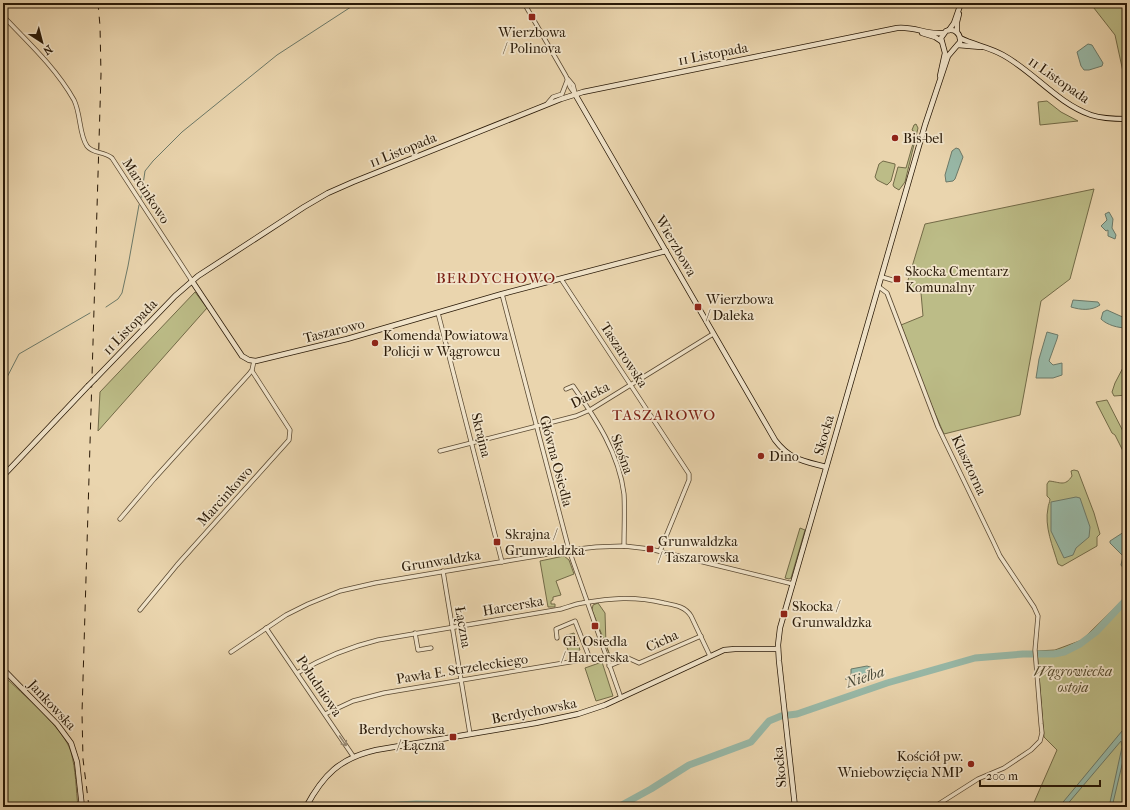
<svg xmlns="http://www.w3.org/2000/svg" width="1130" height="810" font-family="'IM FELL French Canon',serif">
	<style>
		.green { fill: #bcbc87; stroke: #726a47 }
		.water { fill: #98b9a8; stroke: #6c7968 }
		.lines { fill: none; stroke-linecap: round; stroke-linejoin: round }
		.stream { stroke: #6c7968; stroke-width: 1 }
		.river { stroke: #98b9a8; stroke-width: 7 }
		.street-casing { stroke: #594831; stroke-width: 5 }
		.secondary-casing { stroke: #291907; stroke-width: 6 }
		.street { stroke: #f1e4ca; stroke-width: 3.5 }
		.secondary { stroke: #f1e4ca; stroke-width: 4.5 }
		.rail { stroke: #291907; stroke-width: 1; stroke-dasharray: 7 7; stroke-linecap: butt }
		.secondary-bridge-casing { stroke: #291907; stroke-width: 6; stroke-linecap: butt }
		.secondary-bridge { stroke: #f1e4ca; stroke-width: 4.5 }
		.oneway { stroke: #978972 }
		.poi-dot { fill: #8f2418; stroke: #f1e4ca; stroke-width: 1.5 }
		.labels { text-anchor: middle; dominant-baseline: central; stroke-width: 3.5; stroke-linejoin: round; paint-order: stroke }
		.poi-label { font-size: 14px; fill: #291907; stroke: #f1e4ca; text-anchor: start }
		.street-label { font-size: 14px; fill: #291907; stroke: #f1e4ca }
		.park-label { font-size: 14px; font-style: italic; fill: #554a2d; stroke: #f1e4ca }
		.neighbourhood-label { font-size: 15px; letter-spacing: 1px; fill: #7a1f14; stroke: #f1e4ca }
		.water-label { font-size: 15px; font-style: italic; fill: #4a4937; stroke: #f1e4ca }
	</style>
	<rect width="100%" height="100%" fill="#ead5ae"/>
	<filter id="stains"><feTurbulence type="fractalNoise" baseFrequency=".005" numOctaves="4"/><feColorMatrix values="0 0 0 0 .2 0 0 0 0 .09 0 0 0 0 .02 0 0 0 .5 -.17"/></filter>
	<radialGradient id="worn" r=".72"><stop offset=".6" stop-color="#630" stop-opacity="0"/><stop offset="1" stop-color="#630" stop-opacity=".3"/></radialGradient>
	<!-- green -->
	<g class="green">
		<polygon points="1090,3 1127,3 1127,90 1115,35"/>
		<polygon points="1047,101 1061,112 1078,121 1040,125 1038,102"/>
		<polygon points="916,124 918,128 905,182 899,190 894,187 893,185 898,167 906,168 916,133 912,130 914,125"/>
		<polygon points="883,161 895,164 895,166 891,181 887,185 877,180 875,177 879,164"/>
		<polygon points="1094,189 1070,279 1041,301 1020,415 944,434 926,393 901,325 923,316 921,293 907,290 909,281 908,280 925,224"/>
		<polygon points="195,292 207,308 98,431 100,392"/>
		<polygon points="1127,360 1127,395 1114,396 1112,392 1115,383"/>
		<polygon points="1107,400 1127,439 1127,459 1115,435 1112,433 1096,402"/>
		<path d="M1074,470L1078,471L1094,513L1100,534L1097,537V546L1062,566L1058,564C1053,547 1044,526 1048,508C1048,505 1050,502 1050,499L1047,496V484L1049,481C1060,482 1065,487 1072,476L1071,471Z"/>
		<polygon points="800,528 805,530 791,578 789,579 785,578"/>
		<polygon points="564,556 569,560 574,574 556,581 561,595 553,597 553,600 551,601 551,604 555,604 555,607 548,607 540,561"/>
		<polygon points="1127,596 1127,807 1032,807 1057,750 1044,737 1037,651 1055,650 1082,640"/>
		<polygon points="598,603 605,613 606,645 613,663 592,610 593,605"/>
		<polygon points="574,633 580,650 569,654 564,636"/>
		<polygon points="602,662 613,696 596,701 585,668"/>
		<path d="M3,675C22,694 64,728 71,752C76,770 76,789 78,807H3Z"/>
	</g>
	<!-- water -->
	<g class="water">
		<polygon points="1088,44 1092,45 1103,63 1102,66 1089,70 1084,70 1081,66 1077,52"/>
		<polygon points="956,148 959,149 963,157 955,179 953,181 946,182 945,175 952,151"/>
		<polygon points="1109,212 1113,219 1112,228 1116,235 1115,239 1108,236 1108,230 1106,231 1101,226 1107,220 1105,214"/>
		<path d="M1073,300L1098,302L1100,305C1091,311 1081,310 1071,307Z"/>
		<path d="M1107,310L1127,319V328C1118,328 1107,325 1101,319L1103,312Z"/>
		<polygon points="1047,332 1058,335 1057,339 1049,361 1053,365 1062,363 1062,375 1053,378 1036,378 1039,359"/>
		<polygon points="1076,497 1080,498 1090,527 1089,537 1076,548 1073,555 1064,558 1051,531 1051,502"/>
		<polygon points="1127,530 1127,573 1121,565 1123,556 1110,543 1110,541"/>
		<polygon points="867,666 873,668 876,677 855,684 852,679 845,679 851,675 851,669"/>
		<polygon points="1127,725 1127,744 1112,807 1109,807 1122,747 1121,741 1065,807 1059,807"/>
	</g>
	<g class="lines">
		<!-- stream -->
		<g class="stream">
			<polyline points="360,3 376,6 381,3"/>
			<polyline points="141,198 145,171 153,161 182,132 277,55 357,3"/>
			<polyline points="106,307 118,299 122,293 128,266 139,205"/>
			<polyline points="3,385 19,354 90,313"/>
		</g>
		<!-- river -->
		<g class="river">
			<polyline points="364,807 416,804 479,805 483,807"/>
			<polyline points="616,807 620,806 651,789 689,765 751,742 769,721 781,716 797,714 887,683 975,658 1023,654 1054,654 1064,652 1080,644 1096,632 1127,599"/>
		</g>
		<!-- street casing -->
		<g class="street-casing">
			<g id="street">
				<polyline points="524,3 566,76 570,87 575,94"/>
				<path d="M3,16C28,42 56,68 74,100C81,114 79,135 87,146C93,154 104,151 112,158L192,281"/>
				<polyline points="568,79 573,85 575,93"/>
				<polyline points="547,104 553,97 562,94 567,81"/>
				<polyline points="882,277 892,280"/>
				<polyline points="561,279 689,474 689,480 660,551"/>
				<polyline points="879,287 887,293 938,427 993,541 1000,556 1034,607 1038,616 1035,650 1041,724 1042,733 1040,741 1031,750 1004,768 978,779 934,807"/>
				<polyline points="502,294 569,550 621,698"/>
				<polyline points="438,313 502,562"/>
				<path d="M566,389L573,386C596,419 619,453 624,494C625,511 624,529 624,546"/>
				<polyline points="440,451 576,416 590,410 713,334"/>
				<polyline points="120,519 154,479 249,374 252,370 254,361"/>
				<polyline points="443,571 470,734"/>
				<polyline points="140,610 177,565 289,440 290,430 252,371"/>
				<polyline points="266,628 353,756"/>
				<polyline points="415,633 418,650 431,648"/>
				<polyline points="557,638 556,629 575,621 590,659"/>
				<polyline points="231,652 286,615 308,604 340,591 375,583 578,549 596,547 624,546 650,549 793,584"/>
				<polyline points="609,666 628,658 639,663 701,636"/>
				<path d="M297,673C323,658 349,647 378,640L561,609C568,607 575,604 582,603C612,598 634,596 664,603C674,605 685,606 691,616L710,656"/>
				<polyline points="325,714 353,701 384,693 606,656"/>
			</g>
		</g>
		<!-- secondary casing -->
		<g class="secondary-casing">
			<g id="secondary">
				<polyline points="949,30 954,23 961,3"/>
				<polyline points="957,32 957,22 959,14"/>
				<polyline points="922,33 935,37 941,41"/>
				<path d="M960,38C974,45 989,47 1003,55C1034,72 1057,103 1091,115C1103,119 1115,119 1127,119"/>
				<polyline points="958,45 981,47"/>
				<path d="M575,94L775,440C790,460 804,461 826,467"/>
				<polyline points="192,281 242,356 249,360 256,361 347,339 502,294 666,251"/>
				<path d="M95,379L175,296L198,276L304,207L328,193L353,182L561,99L583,92L897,28C913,26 928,35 943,33"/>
				<polyline points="3,476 88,386"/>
				<polyline points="3,669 57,724 71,743 77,762 82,807"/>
				<path d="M306,807C323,775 340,758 376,750L536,723L578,714L605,705L724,650L735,649H778"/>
				<path d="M795,807L779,661L778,645L780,628L925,125L948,56L960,42C961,33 954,28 946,31L941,38L945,53L940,76"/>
			</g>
		</g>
		<!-- street -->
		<use href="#street" class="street"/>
		<!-- secondary -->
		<use href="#secondary" class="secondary"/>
		<!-- rail -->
		<polyline class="rail" points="89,807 83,759 82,713 101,74 100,26 98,3"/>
		<!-- secondary-bridge casing -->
		<g class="secondary-bridge-casing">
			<polyline id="secondary-bridge" points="88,386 95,379"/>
		</g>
		<!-- secondary-bridge -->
		<use href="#secondary-bridge" class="secondary-bridge"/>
	</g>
	<!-- one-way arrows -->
	<defs><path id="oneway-shaft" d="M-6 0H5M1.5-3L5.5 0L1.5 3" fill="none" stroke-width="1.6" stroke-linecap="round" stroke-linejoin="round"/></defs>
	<use class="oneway" href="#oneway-shaft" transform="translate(343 741) rotate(56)"/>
	<!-- markers -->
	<g class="poi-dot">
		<rect x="528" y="13" width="8" height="8" rx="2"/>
		<circle cx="895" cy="138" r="4"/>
		<rect x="893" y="275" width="8" height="8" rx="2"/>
		<rect x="694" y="303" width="8" height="8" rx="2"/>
		<circle cx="375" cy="343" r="4"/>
		<circle cx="761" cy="456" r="4"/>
		<rect x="493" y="538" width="8" height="8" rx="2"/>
		<rect x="646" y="545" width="8" height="8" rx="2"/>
		<rect x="780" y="610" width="8" height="8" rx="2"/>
		<rect x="591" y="622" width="8" height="8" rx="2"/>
		<rect x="449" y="733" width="8" height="8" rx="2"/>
		<circle cx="971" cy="764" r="4"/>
	</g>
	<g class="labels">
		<!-- poi labels -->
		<g class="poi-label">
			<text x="532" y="32" text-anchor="middle">Wierzbowa<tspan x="532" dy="16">/ Polinova</tspan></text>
			<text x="903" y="138">Bis-bel</text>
			<text x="905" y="271">Skocka Cmentarz<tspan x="905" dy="16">Komunalny</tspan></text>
			<text x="706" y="299">Wierzbowa<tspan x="706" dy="16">/ Daleka</tspan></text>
			<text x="383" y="335">Komenda Powiatowa<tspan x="383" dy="16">Policji w Wągrowcu</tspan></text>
			<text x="769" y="456">Dino</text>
			<text x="505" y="534">Skrajna /<tspan x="505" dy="16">Grunwaldzka</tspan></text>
			<text x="658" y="541">Grunwaldzka<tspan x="658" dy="16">/ Taszarowska</tspan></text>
			<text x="792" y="606">Skocka /<tspan x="792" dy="16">Grunwaldzka</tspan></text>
			<text x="595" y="641" text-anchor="middle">Gł. Osiedla<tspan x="595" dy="16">/ Harcerska</tspan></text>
			<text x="445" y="729" text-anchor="end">Berdychowska<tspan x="445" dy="16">/ Łączna</tspan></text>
			<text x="963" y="756" text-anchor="end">Kościół pw.<tspan x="963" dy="16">Wniebowzięcia NMP</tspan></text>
		</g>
		<!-- street labels -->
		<g class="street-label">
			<text transform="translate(713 54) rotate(-11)">11 Listopada</text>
			<text transform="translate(1059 80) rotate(35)">11 Listopada</text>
			<text transform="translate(403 150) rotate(-22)">11 Listopada</text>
			<text transform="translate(146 191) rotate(57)">Marcinkowo</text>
			<text transform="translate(676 246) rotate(60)">Wierzbowa</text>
			<text transform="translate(130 327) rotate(-46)">11 Listopada</text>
			<text transform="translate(334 331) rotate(-14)">Taszarowo</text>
			<text transform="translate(624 355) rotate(57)">Taszarowska</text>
			<text transform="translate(590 395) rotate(-27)">Daleka</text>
			<text transform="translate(481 435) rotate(76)">Skrajna</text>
			<text transform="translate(824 435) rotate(-74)">Skocka</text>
			<text transform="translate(622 454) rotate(70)">Skośna</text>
			<text transform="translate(556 461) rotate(75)">Główna Osiedla</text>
			<text transform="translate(969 465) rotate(65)">Klasztorna</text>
			<text transform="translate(225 496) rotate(-48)">Marcinkowo</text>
			<text transform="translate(441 561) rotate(-9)">Grunwaldzka</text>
			<text transform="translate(513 606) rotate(-10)">Harcerska</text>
			<text transform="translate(463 627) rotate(80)">Łączna</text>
			<text transform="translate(662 641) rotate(-24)">Cicha</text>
			<text transform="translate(462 669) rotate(-9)">Pawła E. Strzeleckiego</text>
			<text transform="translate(319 686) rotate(56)">Południowa</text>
			<text transform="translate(52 705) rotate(47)">Jankowska</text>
			<text transform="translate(534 711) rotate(-11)">Berdychowska</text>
			<text transform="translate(780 767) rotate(-96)">Skocka</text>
		</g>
		<!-- park labels -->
		<g class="park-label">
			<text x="1073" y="671">Wągrowiecka<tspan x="1073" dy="16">ostoja</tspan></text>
		</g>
		<!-- neighbourhood labels -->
		<g class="neighbourhood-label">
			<text x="496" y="278">BERDYCHOWO</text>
			<text x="664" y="415">TASZAROWO</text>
		</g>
		<!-- water labels -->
		<g class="water-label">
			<text transform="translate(865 677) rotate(-18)">Nielba</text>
		</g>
	</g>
	<!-- margin -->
	<rect width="1130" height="810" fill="none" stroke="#ead5ae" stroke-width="16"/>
	<rect x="4" y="4" width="1122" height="802" fill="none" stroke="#291907" stroke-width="2"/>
	<rect x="8" y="8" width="1114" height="794" fill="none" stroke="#291907"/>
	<!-- north arrow -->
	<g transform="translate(42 42) rotate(144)" stroke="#f1e4ca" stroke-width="3" paint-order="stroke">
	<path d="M0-3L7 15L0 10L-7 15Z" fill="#291907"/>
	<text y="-6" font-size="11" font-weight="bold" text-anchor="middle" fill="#291907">N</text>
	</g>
	<!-- scale -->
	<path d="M980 780v6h120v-6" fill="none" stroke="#291907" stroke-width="2"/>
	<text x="986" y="780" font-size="12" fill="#291907" stroke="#f1e4ca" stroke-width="3" paint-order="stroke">200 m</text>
	<rect width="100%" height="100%" filter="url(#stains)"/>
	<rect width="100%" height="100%" fill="url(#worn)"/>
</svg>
